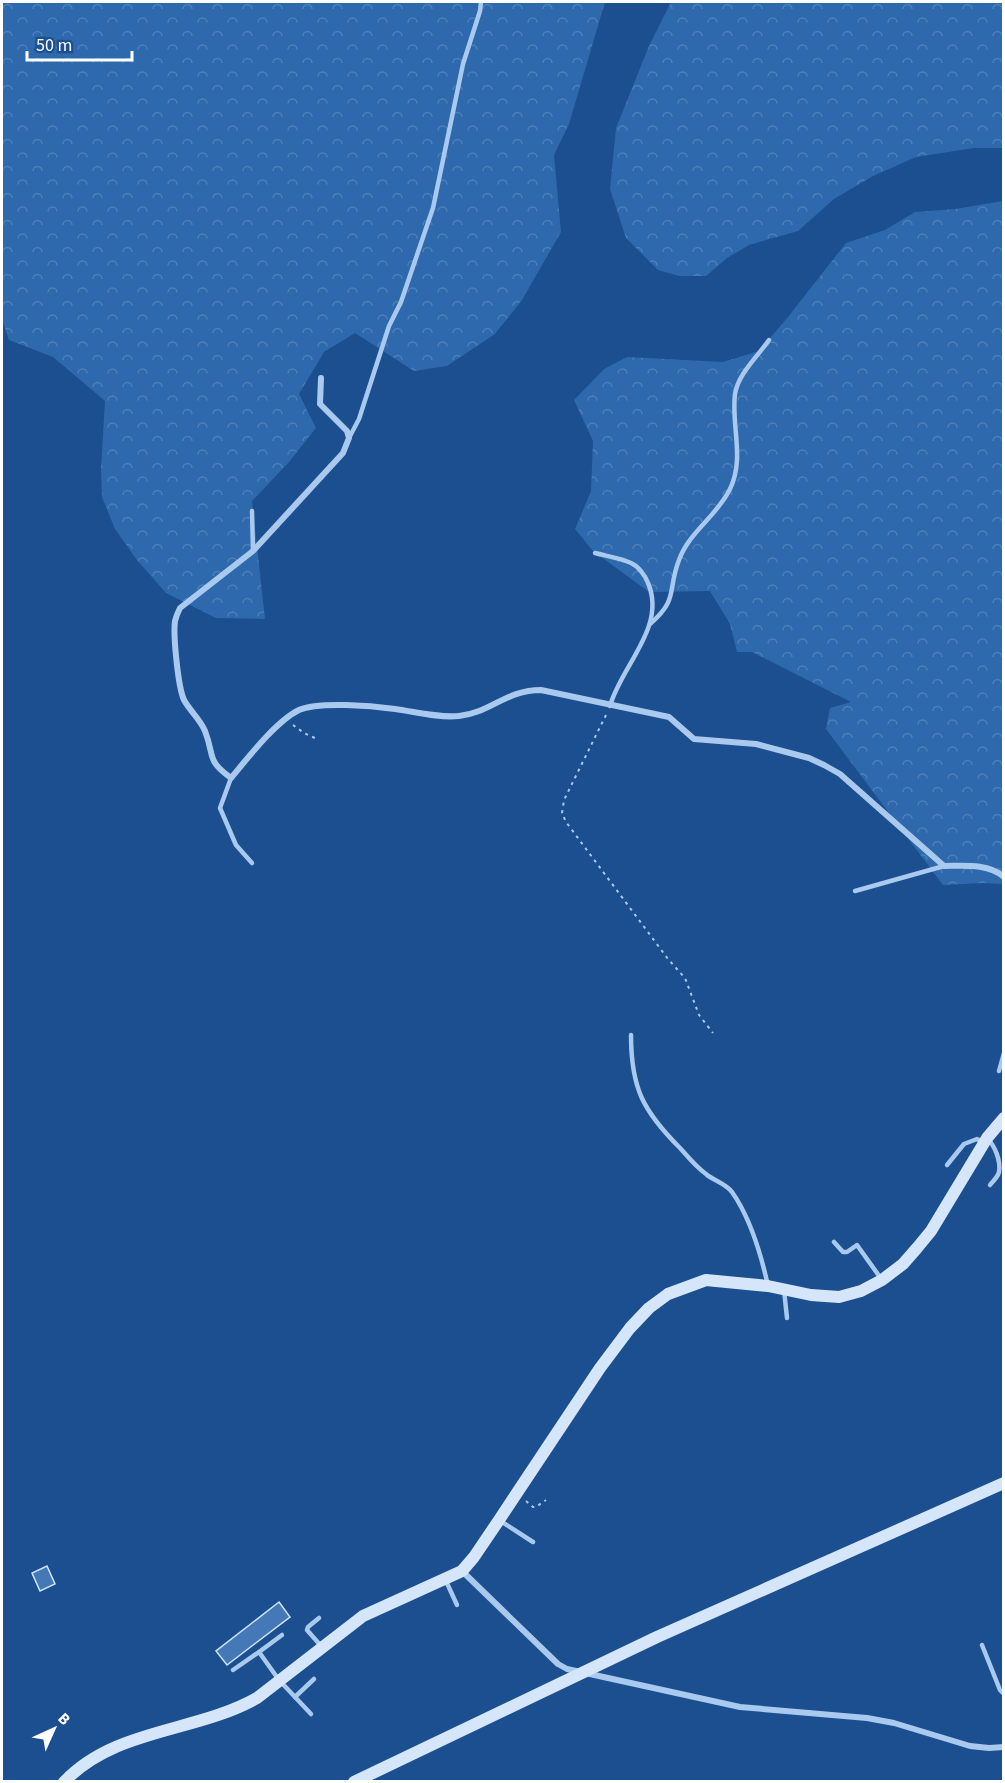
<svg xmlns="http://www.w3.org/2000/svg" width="1005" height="1783" font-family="'Source Sans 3',sans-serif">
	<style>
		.forest { fill: url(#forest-crowns) }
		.building { fill: #4478b7; stroke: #cfe3fa; stroke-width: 1.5 }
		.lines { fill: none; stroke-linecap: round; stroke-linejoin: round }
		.path { stroke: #a9c9ee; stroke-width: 2; stroke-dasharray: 3 4.5; stroke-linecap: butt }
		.lane { stroke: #a9c9ee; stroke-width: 4.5 }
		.street { stroke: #a9c9ee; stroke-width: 6 }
		.secondary { stroke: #d6e6fa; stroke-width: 12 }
	</style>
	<defs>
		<pattern id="forest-crowns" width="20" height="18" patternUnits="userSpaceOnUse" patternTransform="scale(1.5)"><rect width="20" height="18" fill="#2e69ad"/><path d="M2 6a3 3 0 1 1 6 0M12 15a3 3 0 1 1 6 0" fill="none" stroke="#4d80b9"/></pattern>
	</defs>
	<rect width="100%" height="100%" fill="#1b4f8f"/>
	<!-- forest -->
	<g class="forest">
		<polygon points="2,2 605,2 569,124 554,155 561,232 522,300 495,334 447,366 414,371 355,333 324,352 299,394 316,428 289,462 252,501 265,619 216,618 166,593 137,560 115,529 102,497 101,470 105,401 53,357 9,340 2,319"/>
		<polygon points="671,2 1003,2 1003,148 974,148 916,157 873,176 834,199 798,231 749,245 727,258 706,276 679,276 658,270 626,238 610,189 616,128 649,46"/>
		<polygon points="1003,201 1003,884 983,883 943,885 826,729 830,708 851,702 752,652 737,652 730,624 710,591 649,592 593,551 575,529 591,491 593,441 574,400 604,369 627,357 723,362 759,351 788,317 846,243 885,230 915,212 955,209"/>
	</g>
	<!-- building -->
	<g class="building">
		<polygon points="47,1566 55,1584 40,1591 32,1573"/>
		<polygon points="279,1602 290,1617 227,1665 216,1651"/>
	</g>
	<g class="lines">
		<!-- path -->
		<g class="path">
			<polyline points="606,715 564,800 562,813 566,822 668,959 685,978 699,1015 713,1033"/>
			<polyline points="293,725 304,733 317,739"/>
			<polyline points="526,1501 533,1507 536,1507 546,1500"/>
		</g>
		<!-- lane -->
		<g class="lane">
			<polyline points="349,438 359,419 389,326 401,302 433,208 463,64 480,11 481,2"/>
			<polyline points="252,511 253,551"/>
			<path d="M595,553C606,556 620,558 631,563C638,566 645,575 648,583C667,627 621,666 610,706"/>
			<path d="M650,624C679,599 667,591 679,560C689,532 717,516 730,489C745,458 731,426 735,394C738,374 758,356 769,340"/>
			<polyline points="231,778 220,808 236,845 252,863"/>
			<polyline points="855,891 944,866"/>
			<path d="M631,1035C631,1088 643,1111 680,1148C688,1157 696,1167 706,1174C714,1181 725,1183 732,1192C751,1219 761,1254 768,1286"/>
			<polyline points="999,1071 1004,1053"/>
			<path d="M987,1138C995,1146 1001,1161 999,1172C998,1177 993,1181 990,1185"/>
			<polyline points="947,1165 964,1144 977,1139 982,1142"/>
			<polyline points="834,1242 843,1252 847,1252 857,1245 882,1280"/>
			<polyline points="784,1290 787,1318"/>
			<polyline points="499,1520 533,1542"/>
			<polyline points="446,1581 457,1605"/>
			<polyline points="319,1618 308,1627 307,1630 322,1647"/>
			<polyline points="282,1635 259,1652 279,1680 311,1714"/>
			<polyline points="982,1645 1000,1690 1004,1694"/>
			<polyline points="233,1670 259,1652"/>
			<polyline points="295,1697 314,1679"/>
		</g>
		<!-- street -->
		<g class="street">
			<path d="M321,378L320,404L347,431L349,438L343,453L253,551L180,608C178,612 176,617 175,621C173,635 178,687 184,700C190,711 200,719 205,731C215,757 206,760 231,778C247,759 276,721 299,710C319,701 373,706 395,709C416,712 438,718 459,716C490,713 506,690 541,690L669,717L694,739L756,744L809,758L824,765L840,774L944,866C963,866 988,863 1004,877"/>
			<polyline points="462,1571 558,1664 567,1669 740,1707 867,1718 894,1723 970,1746 989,1748 1004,1747"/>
		</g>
		<!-- secondary -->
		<g class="secondary">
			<path d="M64,1782C115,1728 195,1733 257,1698L363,1616L462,1571L474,1557L499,1520L600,1368L630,1328L649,1308L668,1294L706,1280L768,1286L811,1295L839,1297L861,1291L882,1280L903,1264L917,1248L931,1231L987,1138L1004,1118"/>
			<polyline points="354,1782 657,1637 1004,1483"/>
		</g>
	</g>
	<!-- border -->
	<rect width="1005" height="1783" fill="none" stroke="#ffffff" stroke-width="6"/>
	<!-- north arrow -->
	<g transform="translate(54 1729) rotate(45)" stroke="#1b4f8f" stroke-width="4.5" paint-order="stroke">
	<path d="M0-4.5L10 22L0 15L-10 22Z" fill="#ffffff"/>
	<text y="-9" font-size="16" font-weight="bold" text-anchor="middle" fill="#ffffff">B</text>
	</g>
	<!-- scale -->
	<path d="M27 51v9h105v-9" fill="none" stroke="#ffffff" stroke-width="3"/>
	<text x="36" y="51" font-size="18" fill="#ffffff" stroke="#1b4f8f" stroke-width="4.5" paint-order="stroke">50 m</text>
</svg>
